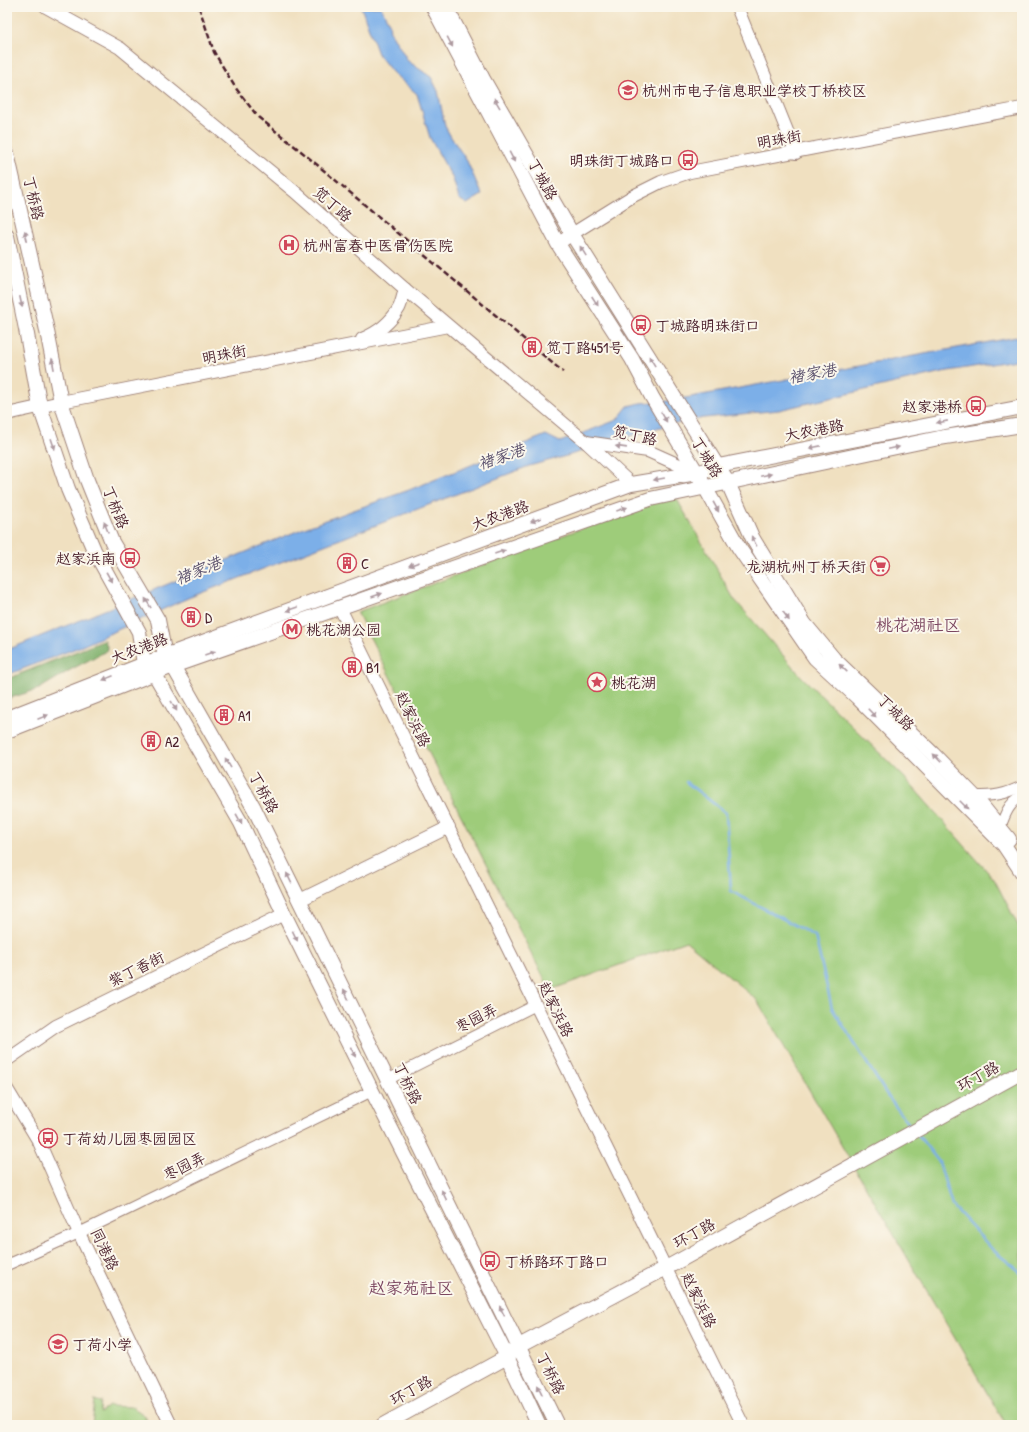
<svg xmlns="http://www.w3.org/2000/svg" width="1029" height="1432" font-family="'Patrick Hand','LXGW WenKai TC',sans-serif">
	<style>
		.green { fill: #9ecc7a; stroke: #747652 }
		.forest { fill: #7eb06a; stroke: #64684a }
		.water { fill: #7bafe8; stroke: #62678a }
		.lines { fill: none; stroke-linecap: round; stroke-linejoin: round }
		.stream { stroke: #7bafe8; stroke-width: 2.5 }
		.minor-casing { stroke: #9d8076; stroke-width: 12 }
		.tertiary-casing { stroke: #9d8076; stroke-width: 14 }
		.secondary-casing { stroke: #9d8076; stroke-width: 16 }
		.minor { stroke: #fff; stroke-width: 10 }
		.tertiary { stroke: #fff; stroke-width: 12 }
		.secondary { stroke: #fff; stroke-width: 14 }
		.rail { stroke: #4a1f2b; stroke-width: 2.5; stroke-dasharray: 6 3; stroke-linecap: butt }
		.oneway { fill: #ae9aa0 }
		.labels { text-anchor: middle; dominant-baseline: central; stroke-width: 4; stroke-linejoin: round; paint-order: stroke }
		.poi-label { font-size: 15px; fill: #4a1f2b; stroke: #fbf7ec; text-anchor: start }
		.street-label { font-size: 15px; fill: #4a1f2b; stroke: #fbf7ec }
		.water-label { font-size: 16px; font-style: italic; fill: #5b516d; stroke: #fbf7ec }
		.quarter-label { font-size: 17px; fill: #7c4761; stroke: #fbf7ec }
	</style>
	<rect width="100%" height="100%" fill="#fbf7ec"/>
	<filter id="ink" filterUnits="userSpaceOnUse"><feTurbulence type="fractalNoise" baseFrequency=".025" numOctaves="2"/><feDisplacementMap in="SourceGraphic" scale="8" xChannelSelector="R" yChannelSelector="G"/><feConvolveMatrix kernelMatrix="1 2 1 2 8 2 1 2 1" color-interpolation-filters="sRGB"/></filter>
	<filter id="wash" filterUnits="userSpaceOnUse"><feTurbulence type="fractalNoise" baseFrequency=".012" numOctaves="4" result="noise"/><feDisplacementMap in="SourceGraphic" scale="16" xChannelSelector="R" yChannelSelector="G"/><feGaussianBlur stdDeviation="0.9" result="paint"/><feColorMatrix in="noise" values="0 0 0 0 0 0 0 0 0 0 0 0 0 0 0 0 0 1.4 0 .05"/><feComposite in="paint" operator="in"/></filter>
	<g filter="url(#wash)">
		<rect width="100%" height="100%" fill="#f0e0c0"/>
		<!-- green -->
		<g class="green">
			<polygon points="674,494 734,599 800,675 904,777 994,879 1022,933 1022,1425 1006,1425 861,1179 757,1000 686,941 550,990 357,612"/>
			<polygon points="95,1400 100,1402 101,1401 100,1413 109,1406 132,1407 143,1414 149,1425 92,1425"/>
		</g>
		<!-- forest -->
		<polygon class="forest" points="105,640 108,650 72,669 39,689 7,699 7,679"/>
		<!-- water -->
		<g class="water">
			<polygon points="361,7 381,7 389,23 390,31 408,61 431,77 438,91 445,126 451,137 467,161 482,195 467,204 459,199 453,179 430,138 417,94 392,72 378,54"/>
			<polygon points="1022,336 1022,359 942,372 779,410 695,419 637,434 570,455 529,466 188,598 82,646 7,675 7,650 307,527 409,490 546,435 560,442 617,420 628,406 640,403 669,401"/>
		</g>
		<g class="lines">
			<!-- stream -->
			<g class="stream">
				<polyline points="686,782 726,813 731,891 815,936 832,1008 889,1098 912,1128"/>
				<polyline points="918,1135 939,1162 952,1206 994,1251 1022,1273"/>
			</g>
		</g>
	</g>
	<g filter="url(#ink)">
		<g class="lines">
			<!-- minor casing -->
			<g class="minor-casing">
				<g id="minor">
					<path d="M974,796C993,796 1005,795 1022,786"/>
					<path d="M1000,828C1005,814 1009,803 1022,796"/>
					<polyline points="387,1080 536,1005"/>
					<polyline points="7,1265 79,1233 372,1091"/>
				</g>
			</g>
			<!-- tertiary casing -->
			<g class="tertiary-casing">
				<g id="tertiary">
					<polyline points="46,7 120,48 294,191 405,289 586,442 631,484"/>
					<polyline points="737,7 796,153"/>
					<polyline points="558,244 572,234 633,196 661,182 690,172 1022,108"/>
					<path d="M362,339C377,333 391,322 399,308C402,302 403,295 405,289"/>
					<polyline points="7,414 61,402 448,326"/>
					<polyline points="586,442 648,451 697,473"/>
					<polyline points="340,608 743,1425"/>
					<polyline points="300,900 449,827"/>
					<polyline points="7,1060 56,1026 284,914"/>
					<polyline points="7,1089 39,1142 79,1233 171,1425"/>
				</g>
			</g>
			<!-- secondary casing -->
			<g class="secondary-casing">
				<g id="secondary">
					<polyline points="433,7 558,244 632,359 652,397 697,473 739,548 815,658 857,697 1004,845 1022,872"/>
					<polyline points="446,7 483,79 572,234 728,483 753,539 804,623 834,659 933,754 974,796 1009,839"/>
					<polyline points="7,153 46,326 61,402 87,480 112,542 158,620 165,656 173,666 254,808 557,1425"/>
					<polyline points="7,236 26,329 40,407 68,489 94,550 139,632 144,664 154,673 241,823 284,914 372,1091 507,1357 539,1425"/>
					<polyline points="7,718 165,656 631,484 697,473 718,466 1022,407"/>
					<polyline points="7,731 173,666 650,499 939,438 1022,425"/>
					<polyline points="383,1425 507,1357 519,1346 666,1268 1022,1072"/>
				</g>
			</g>
			<!-- minor -->
			<use href="#minor" class="minor"/>
			<!-- tertiary -->
			<use href="#tertiary" class="tertiary"/>
			<!-- secondary -->
			<use href="#secondary" class="secondary"/>
			<!-- rail -->
			<polyline class="rail" points="199,7 214,52 235,87 258,117 302,152 563,372"/>
		</g>
		<!-- one-way arrows -->
		<defs><path id="oneway-solid" d="M-6-.8H1V-3.2L6.5 0L1 3.2V.8H-6Z"/></defs>
		<g class="oneway">
			<use href="#oneway-solid" transform="translate(450 42) rotate(62)"/>
			<use href="#oneway-solid" transform="translate(497 103) rotate(-120)"/>
			<use href="#oneway-solid" transform="translate(512 157) rotate(62)"/>
			<use href="#oneway-solid" transform="translate(26 236) rotate(-103)"/>
			<use href="#oneway-solid" transform="translate(583 251) rotate(-122)"/>
			<use href="#oneway-solid" transform="translate(595 301) rotate(57)"/>
			<use href="#oneway-solid" transform="translate(21 302) rotate(78)"/>
			<use href="#oneway-solid" transform="translate(652 361) rotate(-121)"/>
			<use href="#oneway-solid" transform="translate(53 364) rotate(-101)"/>
			<use href="#oneway-solid" transform="translate(664 417) rotate(60)"/>
			<use href="#oneway-solid" transform="translate(942 422) rotate(169)"/>
			<use href="#oneway-solid" transform="translate(53 444) rotate(71)"/>
			<use href="#oneway-solid" transform="translate(621 447) rotate(-172)"/>
			<use href="#oneway-solid" transform="translate(815 447) rotate(169)"/>
			<use href="#oneway-solid" transform="translate(894 448) rotate(-12)"/>
			<use href="#oneway-solid" transform="translate(766 475) rotate(-12)"/>
			<use href="#oneway-solid" transform="translate(659 479) rotate(170)"/>
			<use href="#oneway-solid" transform="translate(716 507) rotate(61)"/>
			<use href="#oneway-solid" transform="translate(622 509) rotate(-19)"/>
			<use href="#oneway-solid" transform="translate(536 520) rotate(160)"/>
			<use href="#oneway-solid" transform="translate(106 527) rotate(-112)"/>
			<use href="#oneway-solid" transform="translate(754 541) rotate(-118)"/>
			<use href="#oneway-solid" transform="translate(500 552) rotate(-19)"/>
			<use href="#oneway-solid" transform="translate(414 564) rotate(160)"/>
			<use href="#oneway-solid" transform="translate(109 577) rotate(61)"/>
			<use href="#oneway-solid" transform="translate(377 595) rotate(-19)"/>
			<use href="#oneway-solid" transform="translate(148 603) rotate(-121)"/>
			<use href="#oneway-solid" transform="translate(292 609) rotate(160)"/>
			<use href="#oneway-solid" transform="translate(786 616) rotate(55)"/>
			<use href="#oneway-solid" transform="translate(210 653) rotate(-19)"/>
			<use href="#oneway-solid" transform="translate(843 668) rotate(-136)"/>
			<use href="#oneway-solid" transform="translate(108 678) rotate(158)"/>
			<use href="#oneway-solid" transform="translate(174 706) rotate(60)"/>
			<use href="#oneway-solid" transform="translate(872 713) rotate(45)"/>
			<use href="#oneway-solid" transform="translate(43 717) rotate(-22)"/>
			<use href="#oneway-solid" transform="translate(937 758) rotate(-134)"/>
			<use href="#oneway-solid" transform="translate(228 763) rotate(-120)"/>
			<use href="#oneway-solid" transform="translate(964 805) rotate(45)"/>
			<use href="#oneway-solid" transform="translate(239 819) rotate(61)"/>
			<use href="#oneway-solid" transform="translate(289 878) rotate(-116)"/>
			<use href="#oneway-solid" transform="translate(295 936) rotate(64)"/>
			<use href="#oneway-solid" transform="translate(346 994) rotate(-116)"/>
			<use href="#oneway-solid" transform="translate(353 1052) rotate(64)"/>
			<use href="#oneway-solid" transform="translate(444 1195) rotate(-116)"/>
			<use href="#oneway-solid" transform="translate(502 1311) rotate(-116)"/>
			<use href="#oneway-solid" transform="translate(540 1390) rotate(-116)"/>
		</g>
	</g>
	<!-- icons -->
	<defs>
		<g id="school-ring" transform="scale(1)"><circle r="9.5" fill="#fbf7ec" stroke="#d1495b" stroke-width="1.5"/><path d="M0-5L7-2L0 1L-7-2ZM-4 1L0 2.5L4 1V4Q0 6-4 4Z" fill="#d1495b"/></g>
		<g id="bus-ring" transform="scale(1)"><circle r="9.5" fill="#fbf7ec" stroke="#d1495b" stroke-width="1.5"/><path d="M-5-6H5V4H4V6H2V4H-2V6H-4V4H-5ZM-3.5-4V0h7V-4ZM-3.5 1.2v1.5H-2V1.2ZM2 1.2v1.5H3.5V1.2Z" fill="#d1495b"/></g>
		<g id="hospital-ring" transform="scale(1)"><circle r="9.5" fill="#fbf7ec" stroke="#d1495b" stroke-width="1.5"/><path d="M-5-5h3v3.5h4V-5h3V5h-3V1.5h-4V5h-3Z" fill="#d1495b"/></g>
		<g id="building-ring" transform="scale(1)"><circle r="9.5" fill="#fbf7ec" stroke="#d1495b" stroke-width="1.5"/><path d="M-4-6H4V6H1V3H-1V6H-4ZM-2.5-4.3h1.7v1.8h-1.7ZM.8-4.3h1.7v1.8H.8ZM-2.5-1h1.7V.8h-1.7ZM.8-1h1.7V.8H.8Z" fill="#d1495b"/></g>
		<g id="supermarket-ring" transform="scale(1)"><circle r="9.5" fill="#fbf7ec" stroke="#d1495b" stroke-width="1.5"/><path d="M-6-5.5h2.5l.6 2H6L4.5 2H-2.5L-4.4-4H-6ZM-1.5 3.2a1.3 1.3 0 1 0 .1 0ZM3 3.2a1.3 1.3 0 1 0 .1 0Z" fill="#d1495b"/></g>
		<g id="metro-ring" transform="scale(1)"><circle r="9.5" fill="#fbf7ec" stroke="#d1495b" stroke-width="1.5"/><path d="M-5.5 5V-5H-3L0 0L3-5H5.5V5H3V-.5L0 4L-3-.5V5Z" fill="#d1495b"/></g>
		<g id="sight-ring" transform="scale(1)"><circle r="9.5" fill="#fbf7ec" stroke="#d1495b" stroke-width="1.5"/><path d="M0-6L1.8-2.2L6-1.7L2.9 1.2L3.7 5.4L0 3.3L-3.7 5.4L-2.9 1.2L-6-1.7L-1.8-2.2Z" fill="#d1495b"/></g>
	</defs>
	<g fill-rule="evenodd">
		<use href="#school-ring" x="628" y="90"/>
		<use href="#bus-ring" x="688" y="160"/>
		<use href="#hospital-ring" x="289" y="245"/>
		<use href="#bus-ring" x="641" y="325"/>
		<use href="#building-ring" x="532" y="347"/>
		<use href="#bus-ring" x="976" y="406"/>
		<use href="#bus-ring" x="130" y="558"/>
		<use href="#building-ring" x="347" y="563"/>
		<use href="#supermarket-ring" x="880" y="566"/>
		<use href="#building-ring" x="191" y="617"/>
		<use href="#metro-ring" x="292" y="629"/>
		<use href="#building-ring" x="352" y="667"/>
		<use href="#sight-ring" x="597" y="682"/>
		<use href="#building-ring" x="224" y="715"/>
		<use href="#building-ring" x="151" y="741"/>
		<use href="#bus-ring" x="48" y="1138"/>
		<use href="#bus-ring" x="490" y="1261"/>
		<use href="#school-ring" x="58" y="1344"/>
	</g>
	<g class="labels">
		<!-- poi labels -->
		<g class="poi-label">
			<text x="642" y="90">杭州市电子信息职业学校丁桥校区</text>
			<text x="674" y="160" text-anchor="end">明珠街丁城路口</text>
			<text x="303" y="245">杭州富春中医骨伤医院</text>
			<text x="655" y="325">丁城路明珠街口</text>
			<text x="546" y="347">笕丁路451号</text>
			<text x="962" y="406" text-anchor="end">赵家港桥</text>
			<text x="116" y="558" text-anchor="end">赵家浜南</text>
			<text x="361" y="563">C</text>
			<text x="866" y="566" text-anchor="end">龙湖杭州丁桥天街</text>
			<text x="205" y="617">D</text>
			<text x="306" y="629">桃花湖公园</text>
			<text x="366" y="667">B1</text>
			<text x="611" y="682">桃花湖</text>
			<text x="238" y="715">A1</text>
			<text x="165" y="741">A2</text>
			<text x="62" y="1138">丁荷幼儿园枣园园区</text>
			<text x="504" y="1261">丁桥路环丁路口</text>
			<text x="72" y="1344">丁荷小学</text>
		</g>
		<!-- street labels -->
		<g class="street-label">
			<text transform="translate(779 139) rotate(-10)">明珠街</text>
			<text transform="translate(543 179) rotate(62)">丁城路</text>
			<text transform="translate(34 198) rotate(77)">丁桥路</text>
			<text transform="translate(333 204) rotate(41)">笕丁路</text>
			<text transform="translate(224 354) rotate(-11)">明珠街</text>
			<text transform="translate(814 430) rotate(-11)">大农港路</text>
			<text transform="translate(635 435) rotate(12)">笕丁路</text>
			<text transform="translate(707 457) rotate(59)">丁城路</text>
			<text transform="translate(116 507) rotate(68)">丁桥路</text>
			<text transform="translate(500 515) rotate(-20)">大农港路</text>
			<text transform="translate(139 648) rotate(-21)">大农港路</text>
			<text transform="translate(896 712) rotate(45)">丁城路</text>
			<text transform="translate(413 719) rotate(64)">赵家浜路</text>
			<text transform="translate(264 792) rotate(62)">丁桥路</text>
			<text transform="translate(136 969) rotate(-26)">紫丁香街</text>
			<text transform="translate(556 1009) rotate(64)">赵家浜路</text>
			<text transform="translate(476 1018) rotate(-27)">枣园弄</text>
			<text transform="translate(978 1076) rotate(-29)">环丁路</text>
			<text transform="translate(408 1083) rotate(64)">丁桥路</text>
			<text transform="translate(184 1166) rotate(-26)">枣园弄</text>
			<text transform="translate(694 1233) rotate(-29)">环丁路</text>
			<text transform="translate(105 1249) rotate(65)">同港路</text>
			<text transform="translate(699 1300) rotate(64)">赵家浜路</text>
			<text transform="translate(551 1373) rotate(64)">丁桥路</text>
			<text transform="translate(411 1390) rotate(-29)">环丁路</text>
		</g>
		<!-- water labels -->
		<g class="water-label">
			<text transform="translate(812 373) rotate(-10)">褚家港</text>
			<text transform="translate(501 456) rotate(-19)">褚家港</text>
			<text transform="translate(198 570) rotate(-22)">褚家港</text>
		</g>
		<!-- quarter labels -->
		<g class="quarter-label">
			<text x="918" y="624">桃花湖社区</text>
			<text x="411" y="1287">赵家苑社区</text>
		</g>
	</g>
	<!-- margin -->
	<rect width="1029" height="1432" fill="none" stroke="#fbf7ec" stroke-width="24"/>
</svg>
